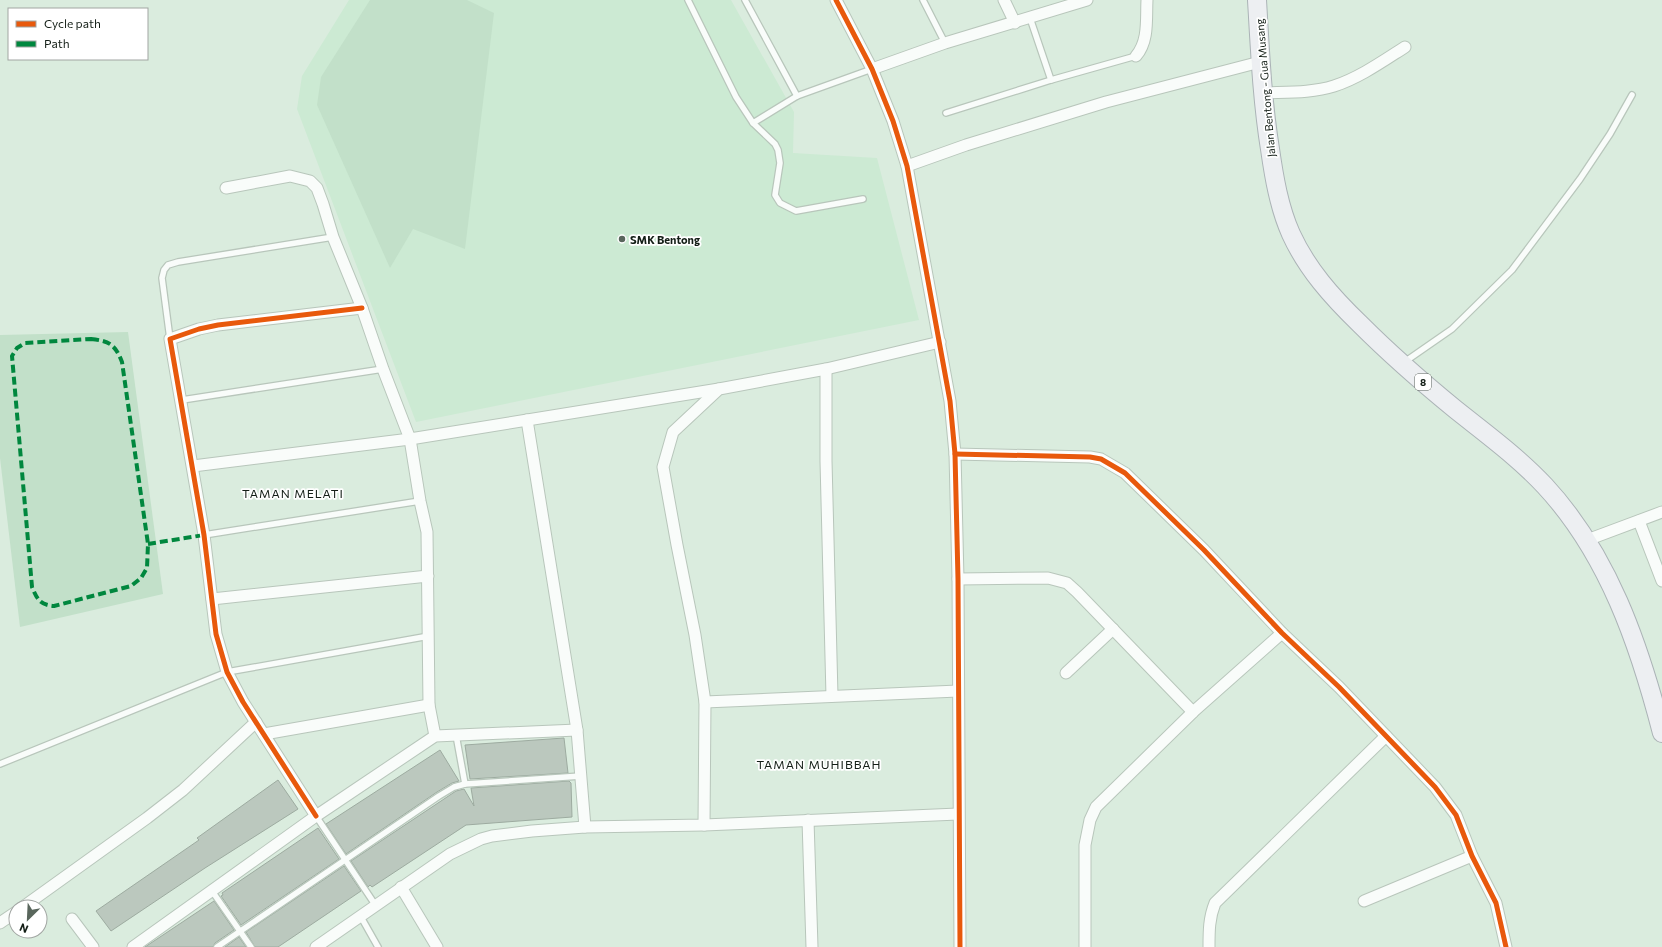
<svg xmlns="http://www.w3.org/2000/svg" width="1662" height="947" font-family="Commissioner,sans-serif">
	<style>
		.built { fill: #ccead3 }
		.green { fill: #c2e0c9 }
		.building { fill: #bbc8be; stroke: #9daba0 }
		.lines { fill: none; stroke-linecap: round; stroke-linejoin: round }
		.service-casing { stroke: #b8c6bb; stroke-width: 8 }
		.minor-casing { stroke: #b8c6bb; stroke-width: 13 }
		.primary-casing { stroke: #abb3b6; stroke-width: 20 }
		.service { stroke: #f9fcfa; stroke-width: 5.5 }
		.minor { stroke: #f9fcfa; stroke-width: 11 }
		.primary { stroke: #edeff2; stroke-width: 18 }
		.quiet { stroke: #00873e; stroke-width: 4; stroke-dasharray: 8 4; stroke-linecap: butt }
		.cycleway-casing { stroke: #fff; stroke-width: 8 }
		.cycleway { stroke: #e8590c; stroke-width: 5 }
		.poi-dot { fill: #59665c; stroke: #fff; stroke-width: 1.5 }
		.labels { text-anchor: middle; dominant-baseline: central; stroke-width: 3.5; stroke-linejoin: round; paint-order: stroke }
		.shield { fill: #fff; stroke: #5a625c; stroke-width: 1 }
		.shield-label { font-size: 10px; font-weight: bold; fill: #131e16 }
		.street-label { font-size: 11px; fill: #131e16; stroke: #fff }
		.poi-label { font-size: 11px; font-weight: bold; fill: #131e16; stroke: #fff; text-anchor: start }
		.neighbourhood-label { font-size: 12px; letter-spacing: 1px; fill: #131e16; stroke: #fff }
	</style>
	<rect width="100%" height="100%" fill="#daecde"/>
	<!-- built -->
	<polygon class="built" points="349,0 731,0 794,112 793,153 877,158 919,320 416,422 297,109 302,76"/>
	<!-- green -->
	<g class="green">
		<polygon points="370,0 467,0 494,13 465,249 413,229 390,268 317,105 321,77"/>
		<polygon points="128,332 163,594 20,627 0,458 0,335"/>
	</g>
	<!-- building -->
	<g class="building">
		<polygon points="564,738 568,773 470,779 465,745"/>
		<polygon points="440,750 459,781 452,783 437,792 346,854 326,824"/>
		<polygon points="278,780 298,809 205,868 111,931 96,911 199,840 197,838"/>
		<polygon points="569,781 571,783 572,817 466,825 372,887 370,885 368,887 351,861 456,791 464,789 474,806 471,788"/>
		<polygon points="318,828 339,859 241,925 221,896 223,895 222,893"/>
		<polygon points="344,866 361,891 278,947 255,947 246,932"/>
		<polygon points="214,901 234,930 215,943 213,947 145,947"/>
		<polygon points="239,937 246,947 225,947"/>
	</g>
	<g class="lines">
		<!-- service casing -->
		<g class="service-casing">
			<g id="service">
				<polyline points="688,0 736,97 753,123 775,144 778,150 780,163 775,195 780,203 796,211 863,199"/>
				<polyline points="745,0 797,96"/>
				<polyline points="923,0 945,43"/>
				<polyline points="1030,18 1051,80"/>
				<polyline points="946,113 1051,80 1136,56"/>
				<polyline points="753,123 797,96 872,69"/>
				<polyline points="170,339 162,278 164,270 168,265 178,262 333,237"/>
				<polyline points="1403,363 1452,329 1512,270 1580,179 1610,134 1632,95"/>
				<polyline points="182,400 383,369"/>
				<polyline points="204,535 420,501"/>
				<polyline points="456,735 465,784"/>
				<polyline points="0,764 227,672 429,636"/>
				<polyline points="316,816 376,906"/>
				<polyline points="212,891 251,947"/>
				<polyline points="361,917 378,947"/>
				<polyline points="217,947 439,796 454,787 465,784 581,776"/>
			</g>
		</g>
		<!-- minor casing -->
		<g class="minor-casing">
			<g id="minor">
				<polyline points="836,0 872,69 893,121 907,166 950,401 955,454 958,579 960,947"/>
				<polyline points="1004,0 1015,23"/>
				<path d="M1136,56C1149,41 1146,19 1147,0"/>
				<polyline points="872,69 945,43 1087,0"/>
				<path d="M1263,93C1287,92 1312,93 1334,86C1359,78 1383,61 1405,47"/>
				<polyline points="907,166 966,145 1106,102 1260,62"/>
				<polyline points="226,188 290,176 310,181 317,188 323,204 333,237 362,308 383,369 410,439 420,501 427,532 429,705 435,736"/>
				<polyline points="826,369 826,461 832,696"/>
				<polyline points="527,420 577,730 585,827"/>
				<polyline points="955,454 1090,457 1101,459 1125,473 1204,550 1282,633 1339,687 1435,787 1456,815 1472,856 1496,903 1506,947"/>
				<polyline points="193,466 410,439 719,389"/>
				<polyline points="1639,521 1662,581"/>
				<polyline points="1587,540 1662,512"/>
				<polyline points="958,579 1048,578 1067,583 1077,592 1193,712"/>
				<polyline points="212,599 428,576"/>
				<polyline points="1066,673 1113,629"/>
				<polyline points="705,702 958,691"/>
				<polyline points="264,734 429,705"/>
				<polyline points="316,816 243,702 227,672 216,634 204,535 170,339 199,329 218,325 362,308"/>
				<polyline points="808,820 812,947"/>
				<polyline points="704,825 705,702 695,635 677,545 663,467 673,432 719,389 826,369 940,342"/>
				<polyline points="401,887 437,947"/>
				<polyline points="1364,901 1472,856"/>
				<polyline points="23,907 147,818 183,790 256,722"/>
				<polyline points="72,919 93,947"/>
				<polyline points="0,923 16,912"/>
				<polyline points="133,947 316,816 435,736 577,730"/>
				<polyline points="316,947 450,854 481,839 492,836 532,831 585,827 704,825 958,814"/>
				<polyline points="1085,947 1085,845 1090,820 1096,807 1193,712 1282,633"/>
				<path d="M1209,947C1209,931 1209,918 1215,903L1386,736"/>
			</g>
		</g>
		<!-- primary casing -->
		<g class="primary-casing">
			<path id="primary" d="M1257,0C1260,50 1262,99 1270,149C1274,177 1279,207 1291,234C1307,269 1332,297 1360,324C1390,354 1422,382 1455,409C1485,433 1518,457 1545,486C1608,554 1639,644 1662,733"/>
		</g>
		<!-- service -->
		<use href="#service" class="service"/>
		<!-- minor -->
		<use href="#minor" class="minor"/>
		<!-- primary -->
		<use href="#primary" class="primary"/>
		<!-- quiet -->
		<g class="quiet">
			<path d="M91,339C109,341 115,344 122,362L148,544L147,568L141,578L131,586L54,606C40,605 37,599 32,587L12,356L17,348L25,343Z"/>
			<polyline points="148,544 204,535"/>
		</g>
		<!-- cycleway casing -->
		<g class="cycleway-casing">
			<g id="cycleway">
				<polyline points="836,0 872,69 893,121 907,166 950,401 955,454 958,579 960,947"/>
				<polyline points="955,454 1090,457 1101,459 1125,473 1204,550 1282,633 1339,687 1435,787 1456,815 1472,856 1496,903 1506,947"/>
				<polyline points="316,816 243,702 227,672 216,634 204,535 170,339 199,329 218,325 362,308"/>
			</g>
		</g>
		<!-- cycleway -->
		<use href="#cycleway" class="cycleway"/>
	</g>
	<!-- markers -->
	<circle class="poi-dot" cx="622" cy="239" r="4"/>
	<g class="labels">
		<!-- shield labels -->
		<rect class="shield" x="1415" y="374" width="16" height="16" rx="3"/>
		<g class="shield-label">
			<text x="1423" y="382">8</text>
		</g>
		<!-- street labels -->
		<g class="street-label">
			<text transform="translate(1265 88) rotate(-95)">Jalan Bentong - Gua Musang</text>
		</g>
		<!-- poi labels -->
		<g class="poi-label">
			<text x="630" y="239">SMK Bentong</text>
		</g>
		<!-- neighbourhood labels -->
		<g class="neighbourhood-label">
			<text x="293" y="493">TAMAN MELATI</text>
			<text x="819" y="764">TAMAN MUHIBBAH</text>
		</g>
	</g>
	<!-- legend -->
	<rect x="8" y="8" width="140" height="52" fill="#ffffff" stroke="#a1a5a2"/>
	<rect x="16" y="21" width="20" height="6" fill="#e8590c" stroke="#a1a5a2"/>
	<text x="44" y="28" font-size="12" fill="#131e16">Cycle path</text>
	<rect x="16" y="41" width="20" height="6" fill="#00873e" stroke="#a1a5a2"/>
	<text x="44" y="48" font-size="12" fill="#131e16">Path</text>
	<!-- north arrow -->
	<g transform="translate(28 919) rotate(204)"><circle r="19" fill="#ffffff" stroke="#a1a5a2"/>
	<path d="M0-3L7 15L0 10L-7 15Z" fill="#59665c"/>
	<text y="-6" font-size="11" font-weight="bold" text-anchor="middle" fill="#131e16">N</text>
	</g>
</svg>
